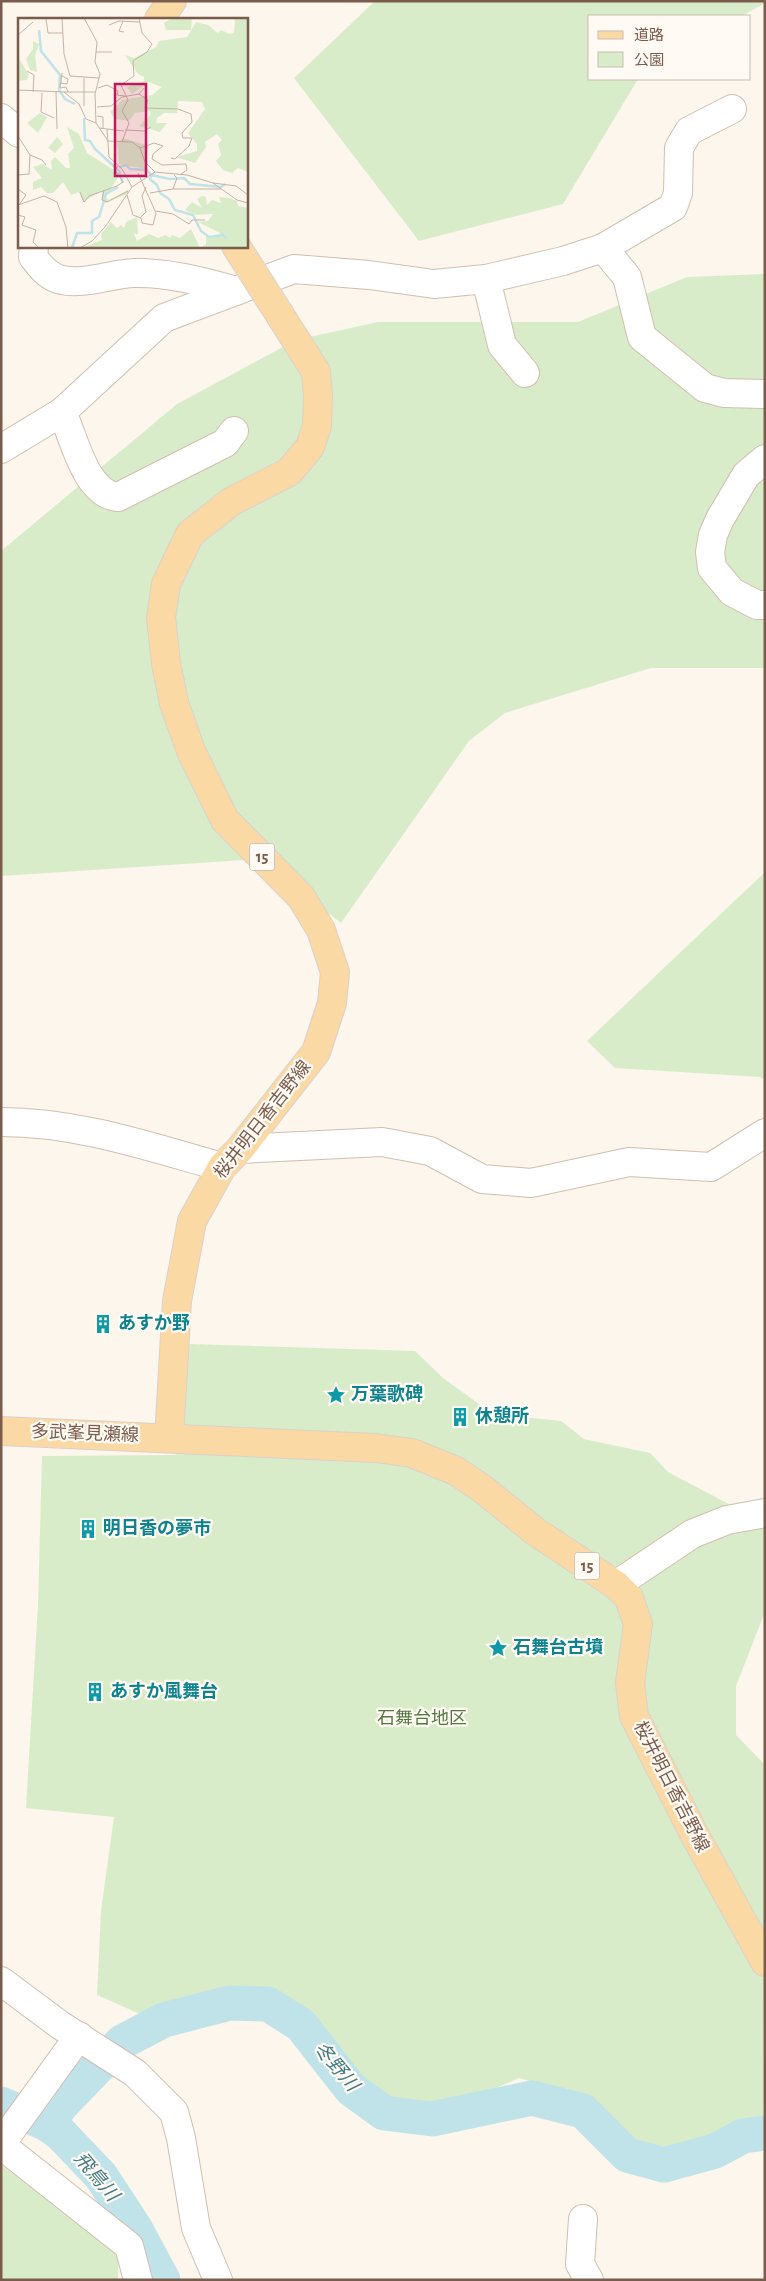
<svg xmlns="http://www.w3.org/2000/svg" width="766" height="2281" font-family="'Alegreya Sans','Noto Sans JP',sans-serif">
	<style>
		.green { fill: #d8ecc9 }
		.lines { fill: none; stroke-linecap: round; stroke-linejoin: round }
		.river { stroke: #bfe3e8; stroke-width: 35 }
		.minor-casing { stroke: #d1beb0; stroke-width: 30 }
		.major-casing { stroke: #dad1cd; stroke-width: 30 }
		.minor { stroke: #fff; stroke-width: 28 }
		.major { stroke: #fbd9a5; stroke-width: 28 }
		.major-bridge-casing { stroke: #dad1cd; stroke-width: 30; stroke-linecap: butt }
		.major-bridge { stroke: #fbd9a5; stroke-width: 28 }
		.labels { text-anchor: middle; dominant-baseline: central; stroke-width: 4.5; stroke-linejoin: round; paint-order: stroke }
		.shield { fill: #fffaf3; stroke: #a28b7f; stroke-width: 1 }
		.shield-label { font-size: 16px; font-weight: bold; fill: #7a5c4d }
		.street-label { font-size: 18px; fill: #7a5c4d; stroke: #fffaf3 }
		.culture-label { font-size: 18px; font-weight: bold; fill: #0d838f; stroke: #fffaf3; text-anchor: start }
		.park-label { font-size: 18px; fill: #537a41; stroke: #fffaf3 }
		.water-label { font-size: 19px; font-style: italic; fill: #437c86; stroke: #fffaf3 }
		.inset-river { fill: none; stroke: #bfe3e8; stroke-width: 2.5 }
		.inset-road { fill: none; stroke: #c5b3a7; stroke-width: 1 }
		.view { fill: #c2185b; fill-opacity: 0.15; stroke: #c2185b; stroke-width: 2.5 }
		.inset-edge { fill: none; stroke: #7a5c4d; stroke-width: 2.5 }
	</style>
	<rect width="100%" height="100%" fill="#fdf6ec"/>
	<!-- green -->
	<g class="green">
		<polygon points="375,1 765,1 765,3 742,16 590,16 590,79 638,79 563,204 419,241 294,78"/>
		<polygon points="765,274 765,668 651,668 505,713 469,741 341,923 259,859 1,876 1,551 177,404 296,340 378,322 578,322 687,277"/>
		<polygon points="765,872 765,1080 760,1077 615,1068 587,1041"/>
		<polygon points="189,1344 415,1351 443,1378 493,1414 561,1421 584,1439 650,1453 668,1472 740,1510 765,1515 765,1612 736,1686 736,1735 765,1765 763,2120 728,2128 676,2154 638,2153 608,2120 562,2090 519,2078 466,2101 428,2109 383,2105 358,2084 309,2019 276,1997 237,1991 191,1998 149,2018 97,1995 101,1911 114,1817 26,1808 38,1605 42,1456 176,1455 182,1364"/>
		<polygon points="1,2165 119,2248 118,2280 1,2280"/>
	</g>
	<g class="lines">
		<!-- river -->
		<g class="river">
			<polyline points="1,2104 47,2124 60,2133 101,2176 135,2228 163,2280"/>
			<polyline points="47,2124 62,2104 122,2042 164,2020 230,2003 268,2004 301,2025 351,2089 384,2113 432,2119 532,2098 583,2111 627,2155 664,2165 715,2151 743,2136 765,2133"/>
		</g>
		<!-- minor casing -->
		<g class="minor-casing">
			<g id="minor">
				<polyline points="1,118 19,133"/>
				<path d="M34,246L33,257C40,266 47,275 58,279C82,286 110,274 134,273C165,272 206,282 236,291"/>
				<polyline points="603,248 627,277 642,337 705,388 724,393 765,394"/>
				<polyline points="486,279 502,345 525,373"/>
				<path d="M62,412C74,437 85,494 118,497L225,443L234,431"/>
				<polyline points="1,449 62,412 164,318 294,269 369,275 434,284 486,279 563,261 603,248 673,207 678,193 679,148 689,131 732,109"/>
				<polyline points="765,459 746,475 720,519 713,535 710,552 712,568 732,592 757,605 765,605"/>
				<path d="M1,1122C78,1122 150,1147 222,1167"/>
				<polyline points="240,1149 382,1142 430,1151 482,1179 531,1183 629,1162 711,1167 765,1133"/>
				<polyline points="616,1585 692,1534 727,1520 765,1513"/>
				<polyline points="1,1981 60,2025 135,2073 174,2112 181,2138 196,2228 218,2280"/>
				<polyline points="1,2144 79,2036"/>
				<polyline points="1,2145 129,2246 138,2280"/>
				<polyline points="583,2219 580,2264 589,2280"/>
			</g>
		</g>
		<!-- major casing -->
		<g class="major-casing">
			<g id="major">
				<polyline points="159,19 172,1"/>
				<polyline points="236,246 250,268"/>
				<polyline points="1,1431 375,1448 412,1453 456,1471 480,1487 536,1532 616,1585 629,1598 638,1624 630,1683 634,1716 692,1830 765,1962"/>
				<polyline points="169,1438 177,1301 192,1221 222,1167 240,1149 316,1052 332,1003 335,972 321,930 301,897 225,820 191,751 174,703 166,663 161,618 166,584 190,534 232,501 289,472 310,447 317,426 318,396 316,372 280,315"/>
			</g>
		</g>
		<!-- minor -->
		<use href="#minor" class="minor"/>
		<!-- major -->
		<use href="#major" class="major"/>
		<!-- major-bridge casing -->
		<g class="major-bridge-casing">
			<polyline id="major-bridge" points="250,268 280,315"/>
		</g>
		<!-- major-bridge -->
		<use href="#major-bridge" class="major-bridge"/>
	</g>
	<!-- icons -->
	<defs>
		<g id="building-bare" transform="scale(1.5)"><path d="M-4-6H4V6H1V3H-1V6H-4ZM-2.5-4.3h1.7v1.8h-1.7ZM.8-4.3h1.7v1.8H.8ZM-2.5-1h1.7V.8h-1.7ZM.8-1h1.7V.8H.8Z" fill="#0f9aa8" stroke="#fffaf3" stroke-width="2.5" paint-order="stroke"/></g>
		<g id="sight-bare" transform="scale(1.5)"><path d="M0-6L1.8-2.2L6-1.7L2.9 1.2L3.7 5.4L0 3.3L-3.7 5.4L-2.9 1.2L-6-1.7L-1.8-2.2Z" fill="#0f9aa8" stroke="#fffaf3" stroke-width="2.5" paint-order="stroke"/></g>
	</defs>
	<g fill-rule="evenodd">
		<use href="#building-bare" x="103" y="1324"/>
		<use href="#sight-bare" x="336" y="1395"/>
		<use href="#building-bare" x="460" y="1417"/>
		<use href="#building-bare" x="88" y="1529"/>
		<use href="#sight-bare" x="498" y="1648"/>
		<use href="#building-bare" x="95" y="1692"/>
	</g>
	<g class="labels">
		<!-- shield labels -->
		<g class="shield">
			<rect x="249.5" y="843.5" width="25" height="27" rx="4"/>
			<rect x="574.5" y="1552.5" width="25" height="27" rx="4"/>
		</g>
		<g class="shield-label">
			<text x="262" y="857">15</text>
			<text x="587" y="1566">15</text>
		</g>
		<!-- street labels -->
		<g class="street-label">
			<text transform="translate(263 1120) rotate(-52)">桜井明日香吉野線</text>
			<text transform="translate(85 1434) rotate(2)">多武峯見瀬線</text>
			<text transform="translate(671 1787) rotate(63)">桜井明日香吉野線</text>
		</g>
		<!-- culture labels -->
		<g class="culture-label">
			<text x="118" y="1324">あすか野</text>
			<text x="351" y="1395">万葉歌碑</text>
			<text x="475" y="1417">休憩所</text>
			<text x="103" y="1529">明日香の夢市</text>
			<text x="513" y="1648">石舞台古墳</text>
			<text x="110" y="1692">あすか風舞台</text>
		</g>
		<!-- park labels -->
		<g class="park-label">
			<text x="422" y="1719">石舞台地区</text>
		</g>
		<!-- water labels -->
		<g class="water-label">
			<text transform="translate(336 2067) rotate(50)">冬野川</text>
			<text transform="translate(96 2177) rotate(50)">飛鳥川</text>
		</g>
	</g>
	<!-- overview -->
	<g transform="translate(18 18)">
		<rect width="230" height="230" fill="#fdf6ec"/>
		<path d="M155,0H174L173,12H148L146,5ZM217,0L230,1V154L220,150L214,155L205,152L198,143L203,137L200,126L204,122L199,116L187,124L188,129L177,145L158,139L179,133V126L170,115L187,91L184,84L160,83L159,95H146L139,100L138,105H149L142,114L121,108L132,97V93L117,95L111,103L97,101L92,94L104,82L134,77L144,69L131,64L114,76L109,69L126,63V59L120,56L107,37L116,40L138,29L141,23L169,19L178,4L190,7L200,15L203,12L212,16L216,15ZM15,23L21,26L17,37L19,54L12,52L8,41L15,31ZM0,39L11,57L9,62L0,63ZM22,95L29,99L20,115L9,105ZM49,109L61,116L69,135L102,156L87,180L91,182L110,172L111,175L88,185L84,182V173L65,184L61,174L53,177L45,164L35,175H29L23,169L15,172V164L24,160L15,149L25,146L34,152L33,143L37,139L48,150H52L50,136L56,130ZM39,119L45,126L37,135L30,130ZM105,120L131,128L127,134L128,151L101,146L99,125ZM184,178L188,179L189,187L194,182L203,185L201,179L212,180L219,183L220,188L230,190V230H183L188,226V218L199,219L202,215L180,204L190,203L195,196L178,197L167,192L174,184L184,190L179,181ZM119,199L120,216H116L119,223L131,216L140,220L148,217L152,220L154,217L162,220L173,211L182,230H64L84,222L83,216L93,204L99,210L103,207L106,210L108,204Z" fill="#d8ecc9"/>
		<path class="inset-river" d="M21,12L23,33L42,57L41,72L47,81L57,86M66,100L67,122L72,123L77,131L101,153L105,165M101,149L108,147L112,151L129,152L133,157L152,161L166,160L172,166L203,169L207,166M133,157L132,161L139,167L142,175L151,181L157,192L175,197L183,213L191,219L205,217L209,220M54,230L59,215H74V203L81,199L88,176L100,169"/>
		<path class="inset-road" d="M44,0L46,36L52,58L81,60M66,0L79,24L77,44L82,56L77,76L78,105M28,1L30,15H45M105,3L101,13L106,14M91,7L101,3L122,4M0,17L15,4M78,34H94M9,53L16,57L15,74M44,55L42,70L48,69L50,74M66,60V88M42,65L49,66L50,61L44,58M80,70L89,67L100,73L99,77L107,78M0,72L46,74L61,86L68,101L78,105L90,123L114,124L122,130L127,144L137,154M38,73L39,111M46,74H77M24,75L23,94L36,100M121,76L130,82L127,90L160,91L173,96L174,104L164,115L165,120H174L171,128L157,141L153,140M79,89L93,88L104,79L121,76L126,70M79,98L85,99V111M81,110L106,113M89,111L91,139L104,151L114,169M107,112L126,113L133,109M0,118L12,137L24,142L28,147M104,124L111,105L104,93L110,82L103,67L116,58L115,43L129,34L134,26L124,15L121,0M122,130L136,125L145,128L135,136L134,141L144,147L168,146L169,152L163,156M137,154L169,157L195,165L219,182L230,185M0,157L11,156L12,137M195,165L218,168L230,177M0,171L8,177L1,187M155,171L159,160L156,157M86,172L84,182L89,184L110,173M62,174L66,184L71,178L99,168L105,164L97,152L100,148M132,175L155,171H203M109,177L115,197L123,200L124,205L135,207L138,195L120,155M0,187L26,178L39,184L48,209L50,230M138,193L155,196L171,206L174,202H187M0,197L7,199L4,207L18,212L15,224L21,230M122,200L128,194L124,178L128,169M62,230L74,223L87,209L114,169L137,154"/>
		<path class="view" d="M97,66H128V158H97Z"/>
		<rect width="230" height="230" class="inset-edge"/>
	</g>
	<!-- border -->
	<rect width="766" height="2281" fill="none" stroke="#7a5c4d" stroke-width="5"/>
	<!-- legend -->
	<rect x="588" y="15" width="162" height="65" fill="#fffaf3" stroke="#cabbb1"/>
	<rect x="598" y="31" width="25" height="8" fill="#fbd9a5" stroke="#cabbb1"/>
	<text x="634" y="40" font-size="15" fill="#7a5c4d">道路</text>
	<rect x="598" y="52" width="25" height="15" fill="#d8ecc9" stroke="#cabbb1"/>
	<text x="634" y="65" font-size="15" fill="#7a5c4d">公園</text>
</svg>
